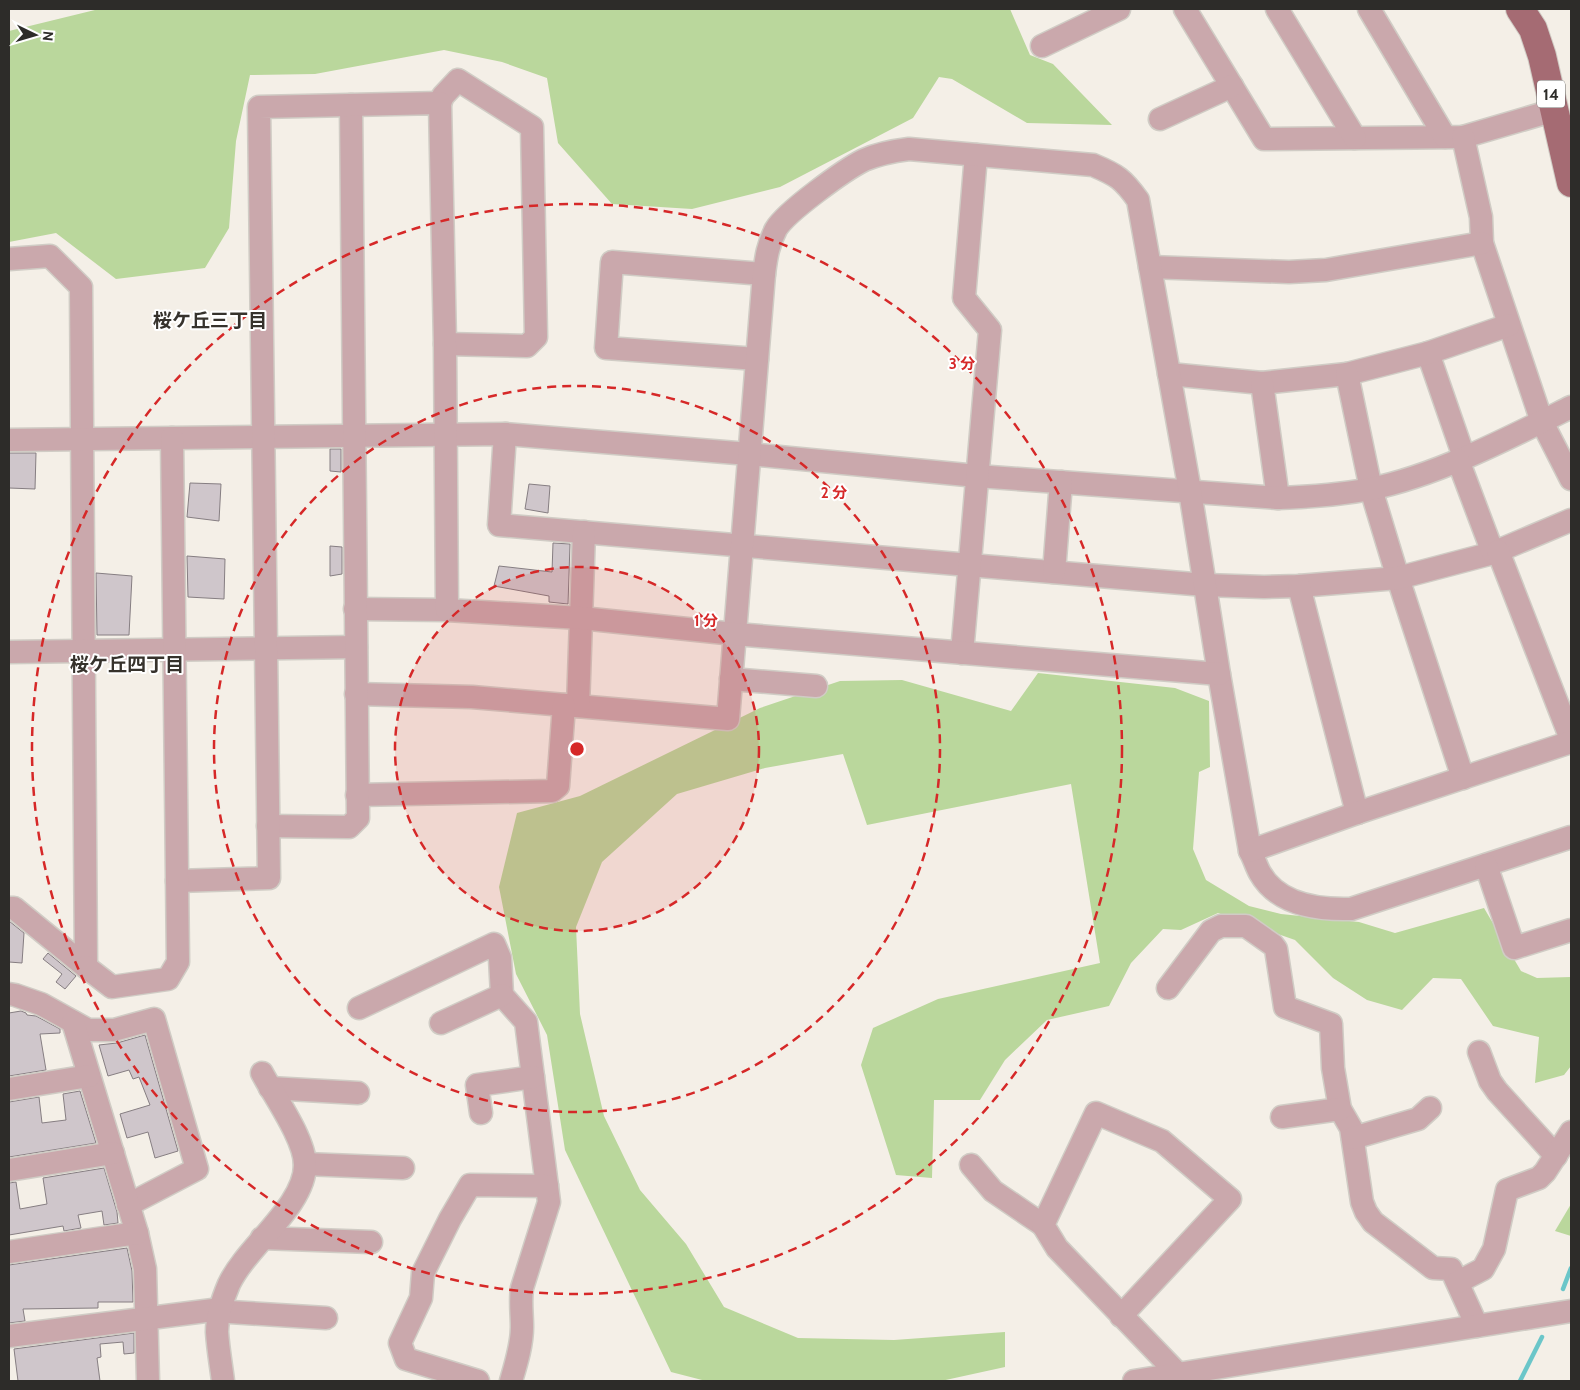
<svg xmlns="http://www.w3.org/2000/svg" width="1580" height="1390" font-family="Cabin,'Noto Sans JP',sans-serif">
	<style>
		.green { fill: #bad79c }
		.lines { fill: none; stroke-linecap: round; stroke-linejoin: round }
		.stream { stroke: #6bc6c9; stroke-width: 4.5 }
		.building { fill: #cfc6cb; stroke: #867e82 }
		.minor-casing { stroke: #d0ccc5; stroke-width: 25 }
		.major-casing { stroke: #d0ccc5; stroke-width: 30 }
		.minor { stroke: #caa8ac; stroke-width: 22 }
		.major { stroke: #a56b73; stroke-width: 28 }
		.ring { fill: none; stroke: #d62828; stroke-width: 2.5; stroke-dasharray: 9 6 }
		.labels { text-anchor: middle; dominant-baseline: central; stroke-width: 4; stroke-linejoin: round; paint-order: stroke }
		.shield { fill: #fff; stroke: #6c6b69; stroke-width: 1 }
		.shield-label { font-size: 16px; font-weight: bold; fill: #2d2c29 }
		.neighbourhood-label { font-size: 19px; font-weight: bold; fill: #36322c; stroke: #fff }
		.centre { fill: #d62828; stroke: #fff; stroke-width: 2.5 }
		.ring-label { font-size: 15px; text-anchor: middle; font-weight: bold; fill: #d62828; stroke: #fff; stroke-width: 4; stroke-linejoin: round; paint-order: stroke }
	</style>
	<rect width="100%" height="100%" fill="#f4efe7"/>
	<!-- green -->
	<g class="green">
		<polygon points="99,9 1010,9 1030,55 1053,64 1112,125 1027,123 952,79 939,77 913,118 780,187 692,209 612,204 558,143 547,78 502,62 444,50 315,74 250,75 236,141 229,228 205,268 116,279 56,233 9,242 9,31"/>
		<polygon points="1038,673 1175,688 1209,701 1210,767 1199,772 1193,849 1206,880 1249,906 1281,914 1359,922 1395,933 1484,908 1521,971 1537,978 1571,977 1571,1066 1564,1075 1535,1083 1539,1037 1493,1026 1461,979 1433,978 1402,1010 1367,1000 1333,978 1295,940 1218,913 1181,930 1163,929 1131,963 1109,1006 1047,1020 1005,1060 980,1100 934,1100 932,1178 896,1175 861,1065 873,1028 938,999 1100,963 1071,784 867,825 843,754 765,768 677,794 602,862 576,927 580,1014 604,1116 640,1190 686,1244 724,1307 798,1338 894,1340 1005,1332 1005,1367 941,1381 706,1381 671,1372 565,1150 547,1035 516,974 499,887 517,813 580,796 760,708 840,681 902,680 1011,711"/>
		<polygon points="1571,1204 1571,1236 1555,1231"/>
	</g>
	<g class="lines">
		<!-- stream -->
		<g class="stream">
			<polyline points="1563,1289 1571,1268"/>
			<polyline points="1520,1381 1542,1337"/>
		</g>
	</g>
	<!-- building -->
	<g class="building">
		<polygon points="330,449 341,449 341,472 330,471"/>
		<polygon points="9,453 36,453 35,489 9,488"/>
		<polygon points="190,483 221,484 219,521 187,517"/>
		<polygon points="529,484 550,486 548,513 525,509"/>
		<polygon points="553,543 570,544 568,604 549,602 549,596 494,586 499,566 552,572"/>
		<polygon points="330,546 342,547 342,574 330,576"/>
		<polygon points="187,556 225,559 224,599 188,597"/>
		<polygon points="96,573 132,576 129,635 97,635"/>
		<polygon points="9,921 24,933 22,963 9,962"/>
		<polygon points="48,953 76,976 65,989 56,982 62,974 43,959"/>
		<polygon points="21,1011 26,1013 27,1015 36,1016 60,1029 60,1033 40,1034 46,1070 9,1076 9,1013"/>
		<polygon points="145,1035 178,1151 155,1158 148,1132 127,1138 120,1114 150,1105 139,1077 133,1079 129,1070 108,1076 99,1045 117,1043"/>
		<polygon points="80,1091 96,1143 9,1157 9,1102 39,1097 42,1123 66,1120 63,1094"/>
		<polygon points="104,1168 117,1212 118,1223 104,1225 102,1211 78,1215 81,1228 64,1231 63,1226 9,1235 9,1183 16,1182 20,1209 47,1204 43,1178"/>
		<polygon points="127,1248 132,1271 133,1302 98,1302 98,1308 23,1309 25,1321 9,1323 9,1265"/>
		<polygon points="134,1333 134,1353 124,1354 123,1342 100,1344 101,1357 97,1358 100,1381 18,1381 14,1349"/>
	</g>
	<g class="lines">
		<!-- minor casing -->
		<g class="minor-casing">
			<g id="minor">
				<polyline points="1185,9 1264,139 1463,137 1555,110"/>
				<polyline points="1277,9 1355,138"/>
				<polyline points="1369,9 1445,137"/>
				<polyline points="1042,46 1119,9"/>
				<polyline points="440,103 443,96 458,80 532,127 536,337 527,346 445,344"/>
				<polyline points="1160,119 1232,86"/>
				<polyline points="1463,137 1481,217 1482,243 1542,422 1571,479"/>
				<polyline points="9,259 50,256 81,287 86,967 14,908 9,908"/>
				<polyline points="1150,267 1289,272 1326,270 1482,243"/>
				<polyline points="1428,353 1464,457"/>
				<polyline points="757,359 606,348 612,262 764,274"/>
				<polyline points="1169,374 1262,383 1347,374 1428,353 1509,325"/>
				<polyline points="1347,374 1371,489 1398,578 1463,778"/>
				<polyline points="1262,383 1278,498"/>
				<polyline points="505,434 499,525 1205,585 1264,587 1299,586 1398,578 1493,553 1571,520"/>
				<path d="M9,440L505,434L749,454L977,476L1278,498C1309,497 1339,495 1370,489C1436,476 1511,437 1571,407"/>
				<polyline points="1458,460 1493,553"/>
				<polyline points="1498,551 1571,739"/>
				<polyline points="1054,572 1061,482"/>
				<polyline points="1299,586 1357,813"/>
				<polyline points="355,609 447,610"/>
				<polyline points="9,652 356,647"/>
				<polyline points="962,653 990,330 964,298 976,155"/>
				<polyline points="731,679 816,686"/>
				<path d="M356,694L472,697L728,719L764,274C766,258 768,244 776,229C786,212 844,170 864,160C878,154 893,151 909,149L1093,165C1117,175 1123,179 1138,200L1190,491L1219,674L1250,851C1254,858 1256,866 1260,873C1278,905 1318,910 1351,909L1571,837"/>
				<polyline points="578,706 584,532"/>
				<polyline points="357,795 552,791 558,786 564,705"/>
				<polyline points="268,826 349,827 358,818 351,105"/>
				<polyline points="1250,851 1357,813 1571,742"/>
				<polyline points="1486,865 1514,948 1571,930"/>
				<polyline points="177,881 269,878 259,107 440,103 445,344 447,610 581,618 735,634 1219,674"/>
				<polyline points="86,967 112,987 168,979 178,962 172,438"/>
				<polyline points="1168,988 1211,931 1221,926 1246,926 1273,945 1276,949 1285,1007 1331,1024 1333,1068 1340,1109 1351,1128 1362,1202 1366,1212 1373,1222 1433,1268 1451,1269 1477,1326"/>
				<polyline points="9,994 15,995 41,1004 88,1030 114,1030 154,1019 197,1169 128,1205"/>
				<path d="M359,1008L494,944L500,958L502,995L526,1022L549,1202L522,1288C520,1301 522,1314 522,1327C522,1345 516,1364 511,1381"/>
				<polyline points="73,1022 137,1233 145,1269 148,1381"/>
				<polyline points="441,1023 502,995"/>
				<polyline points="1479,1052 1490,1081 1497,1091 1556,1156"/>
				<polyline points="270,1088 358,1093"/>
				<polyline points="9,1089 89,1076"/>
				<polyline points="481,1113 477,1085 533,1077"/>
				<polyline points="1282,1117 1340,1109"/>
				<polyline points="1353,1138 1418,1119 1430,1108"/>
				<polyline points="305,1164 403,1168"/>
				<polyline points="971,1165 993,1191 1043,1225"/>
				<polyline points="9,1170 113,1153"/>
				<polyline points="262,1238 371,1242"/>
				<polyline points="9,1252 137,1233"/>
				<polyline points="1458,1282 1483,1269 1494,1249 1507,1190 1539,1178 1545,1172 1571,1132"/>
				<polyline points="1121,1316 1230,1199 1162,1141 1096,1113 1043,1225 1057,1248 1178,1374"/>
				<polyline points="9,1336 221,1309 230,1312 326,1318"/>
				<path d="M223,1381C221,1365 218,1348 217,1332C217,1318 223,1298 229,1284C247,1246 305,1206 305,1165C305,1139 274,1096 262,1073"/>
				<polyline points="478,1381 406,1359 400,1343 421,1298 423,1273 450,1219 470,1185 547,1186"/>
				<polyline points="1134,1381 1571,1311"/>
			</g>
		</g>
		<!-- major casing -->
		<g class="major-casing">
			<polyline id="major" points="1520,9 1533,29 1542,56 1571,183"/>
		</g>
		<!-- minor -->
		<use href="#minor" class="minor"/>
		<!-- major -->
		<use href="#major" class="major"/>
	</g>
	<!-- distance rings -->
	<circle cx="577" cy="749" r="182" fill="#d62828" fill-opacity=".12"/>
	<g class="ring">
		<circle cx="577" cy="749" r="182"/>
		<circle cx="577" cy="749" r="363"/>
		<circle cx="577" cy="749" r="545"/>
	</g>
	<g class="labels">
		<!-- shield labels -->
		<rect class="shield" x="1537" y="80.5" width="28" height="27" rx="4"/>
		<g class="shield-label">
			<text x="1551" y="94">14</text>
		</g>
		<!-- neighbourhood labels -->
		<g class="neighbourhood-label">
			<text x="210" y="320">桜ケ丘三丁目</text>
			<text x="127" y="664">桜ケ丘四丁目</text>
		</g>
	</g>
	<circle cx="577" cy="749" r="8" class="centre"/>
	<g class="ring-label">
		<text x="962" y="369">3 分</text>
		<text x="834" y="498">2 分</text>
		<text x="706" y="626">1 分</text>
	</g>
	<!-- border -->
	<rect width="1580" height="1390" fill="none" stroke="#2d2c29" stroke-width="20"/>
	<!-- north arrow -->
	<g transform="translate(35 35) rotate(95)" stroke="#ffffff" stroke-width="4" paint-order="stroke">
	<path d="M0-4L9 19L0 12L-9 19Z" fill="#2d2c29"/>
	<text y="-8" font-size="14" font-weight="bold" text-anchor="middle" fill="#2d2c29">N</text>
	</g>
</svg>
